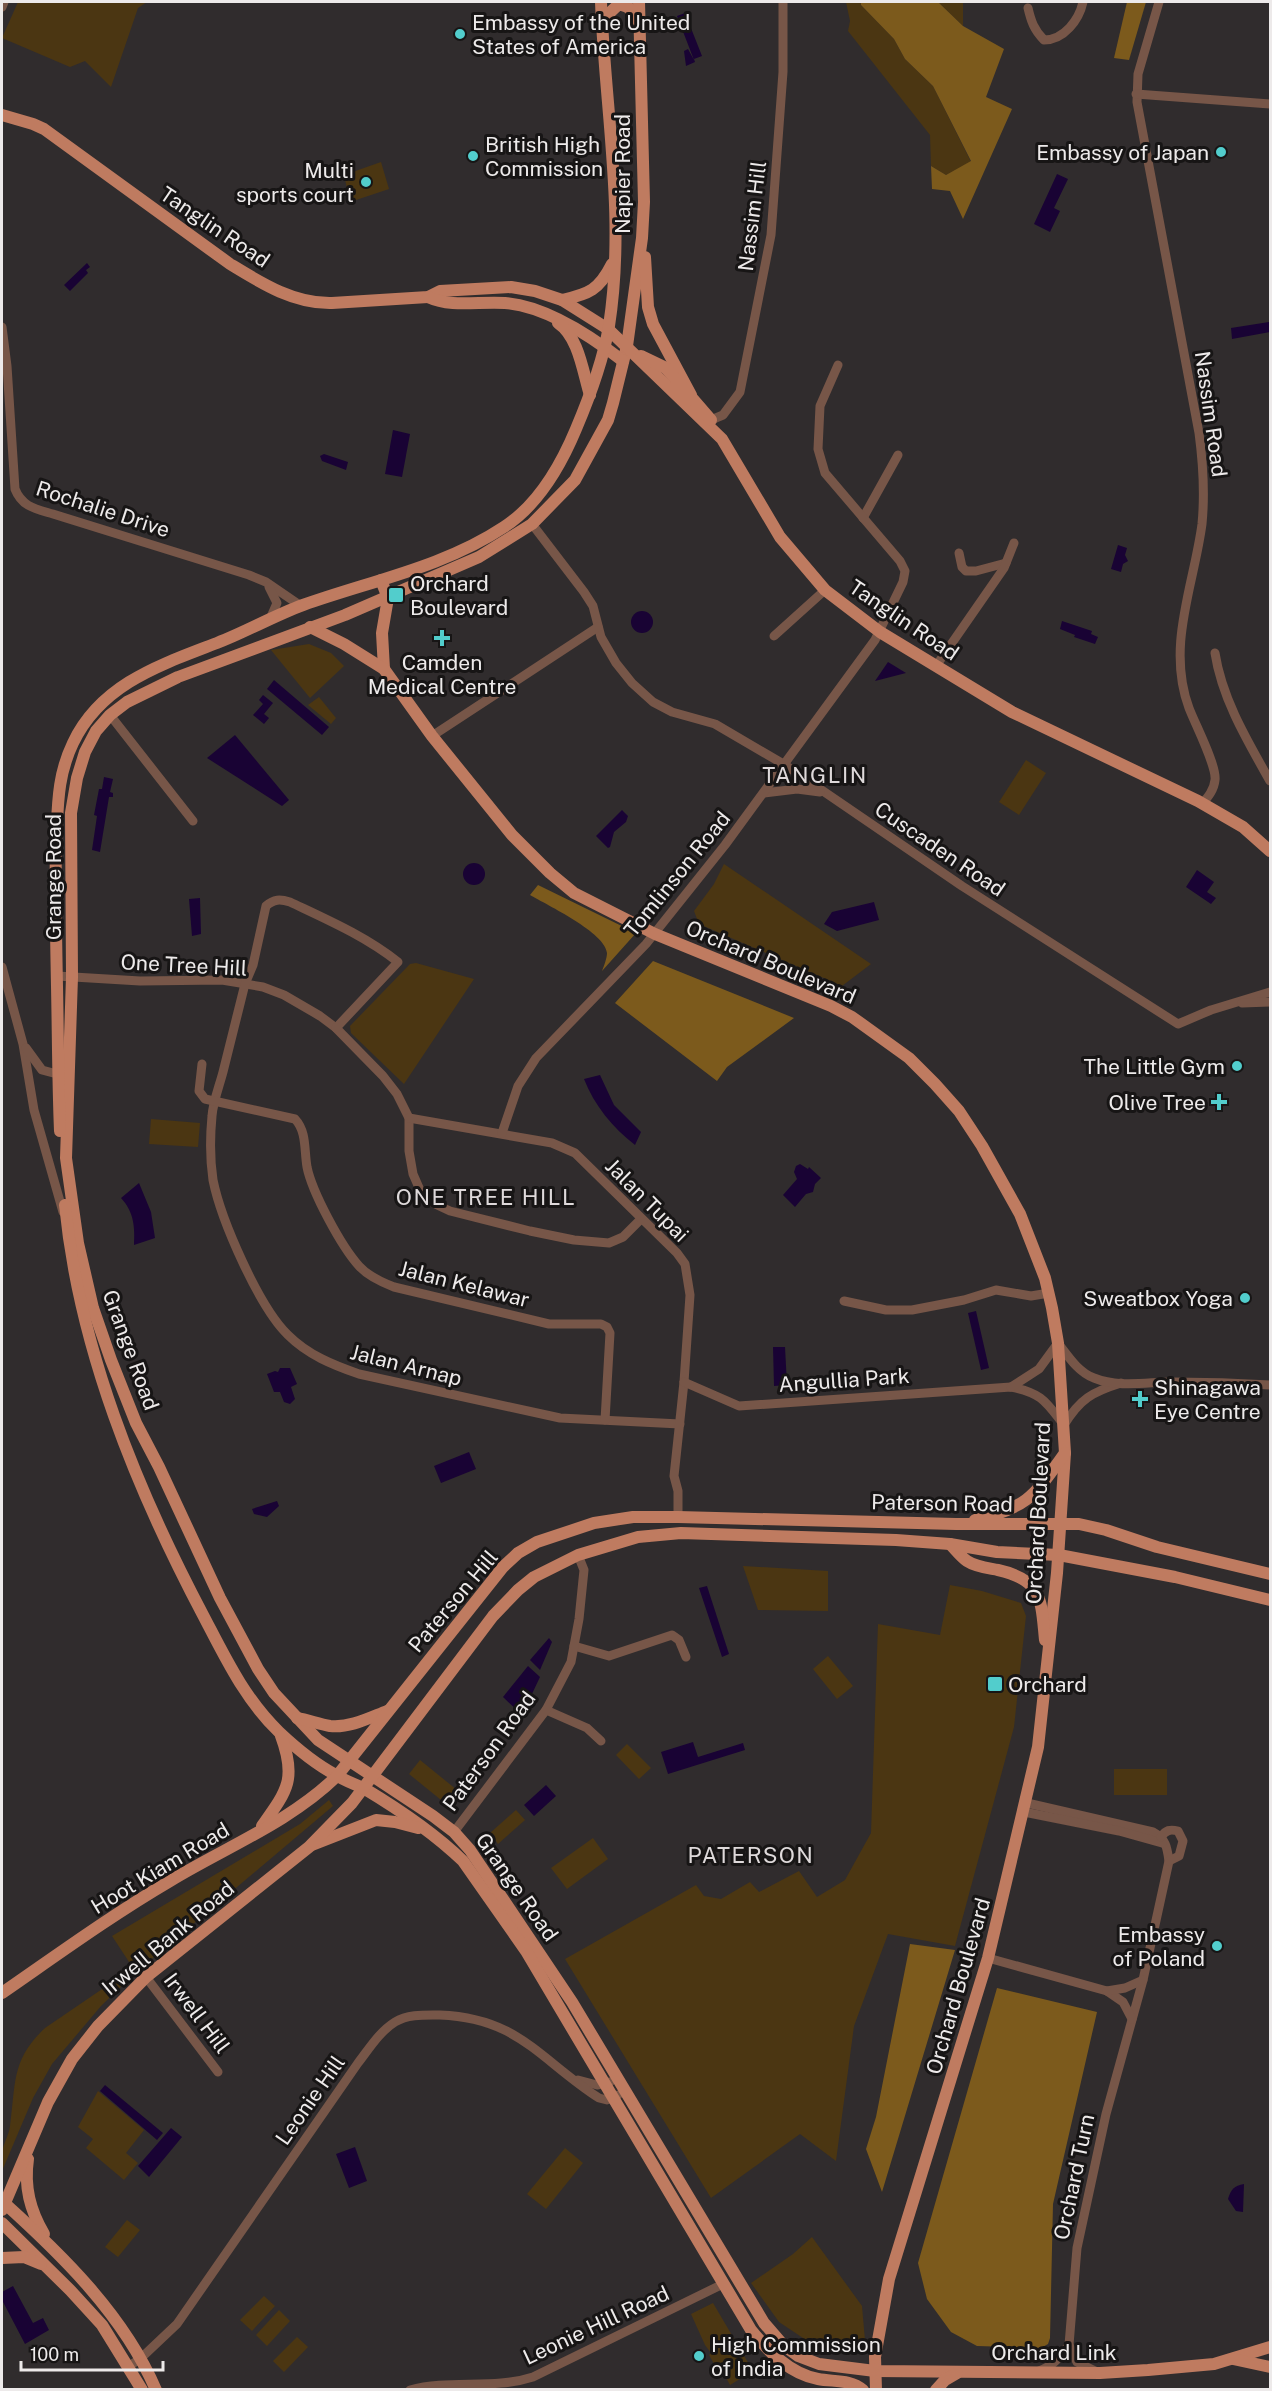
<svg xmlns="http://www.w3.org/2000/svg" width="1272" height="2391" font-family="'Public Sans',sans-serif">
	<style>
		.green { fill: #4b3612 }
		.forest { fill: #7c5a1c }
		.water { fill: #190334 }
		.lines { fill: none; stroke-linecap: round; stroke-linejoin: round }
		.minor { stroke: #775648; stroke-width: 9 }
		.major { stroke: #bf7b60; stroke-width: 12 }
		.poi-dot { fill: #52cdcc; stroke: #171515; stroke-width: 2 }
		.labels { text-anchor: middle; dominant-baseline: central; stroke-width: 6; stroke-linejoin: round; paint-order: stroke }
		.poi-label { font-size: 21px; fill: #edeaea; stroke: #171515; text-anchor: start }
		.street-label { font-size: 21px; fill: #edeaea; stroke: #171515 }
		.neighbourhood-label { font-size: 22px; letter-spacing: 1.5px; fill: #ded9da; stroke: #171515 }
	</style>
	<rect width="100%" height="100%" fill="#302c2d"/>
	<!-- green -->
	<g class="green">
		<polygon points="18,2 147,2 138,8 111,87 85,61 70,67 2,38"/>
		<polygon points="846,2 861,2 861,5 894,39 905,59 933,86 971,162 946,175 931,166 930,135 848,31 850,21"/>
		<polygon points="938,2 963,2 963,26"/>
		<polygon points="381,162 389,189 350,202 344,175"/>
		<polygon points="309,644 331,653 344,666 310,698 271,650"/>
		<polygon points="319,697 336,718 331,724 308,705"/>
		<polygon points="1026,760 1046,773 1019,815 999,802"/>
		<polygon points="724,864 871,964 842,986 699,924 694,911 714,884"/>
		<polygon points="416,963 474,979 404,1084 351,1033 350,1026 410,964"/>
		<polygon points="151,1119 200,1123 198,1147 149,1144"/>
		<polygon points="743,1566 828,1571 828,1611 758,1610"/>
		<polygon points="950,1585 982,1591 1021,1603 1026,1616 1014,1727 955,1946 888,1934 854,2026 836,2161 800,2134 711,2198 565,1959 696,1885 704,1896 721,1899 750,1882 759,1892 799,1871 817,1897 845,1880 871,1833 878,1624 940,1635"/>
		<polygon points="828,1656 853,1686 837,1699 813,1669"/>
		<polygon points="627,1744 651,1768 639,1779 616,1755"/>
		<polygon points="420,1760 457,1790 446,1804 409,1774"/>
		<rect x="1114" y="1769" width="53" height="26"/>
		<path d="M329,1800L333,1806L135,1973L101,2006L52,2064L33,2098L2,2171C1,2165 1,2158 2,2153C3,2144 9,2135 10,2126C16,2083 11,2060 45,2028L133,1968L112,1936L300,1824Z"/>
		<polygon points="516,1810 525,1820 498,1844 490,1833"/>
		<polygon points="593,1838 608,1859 567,1889 551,1868"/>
		<polygon points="98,2091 144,2130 126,2153 138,2163 124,2180 86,2148 93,2139 78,2127"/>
		<polygon points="565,2148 583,2163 546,2209 527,2194"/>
		<polygon points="127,2220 140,2230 118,2257 105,2247"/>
		<polygon points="812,2237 862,2306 866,2352 834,2351 812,2344 779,2322 751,2283 793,2254"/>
		<polygon points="264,2296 275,2306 252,2331 240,2320"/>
		<polygon points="713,2303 753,2371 730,2385 724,2374 721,2376 709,2355 711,2353 705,2345 691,2314"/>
		<polygon points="279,2310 290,2321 267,2346 256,2335"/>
		<polygon points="297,2337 308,2347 284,2372 273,2361"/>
	</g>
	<!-- forest -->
	<g class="forest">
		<polygon points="861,2 938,2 963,26 1004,49 986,97 1012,109 963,219 950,191 932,189 931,166 946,175 971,161 933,86 905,59 894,39 861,5"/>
		<polygon points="1127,2 1146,2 1129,60 1114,58"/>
		<path d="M538,885L636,933L602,971C604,966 607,958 607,953C606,933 547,905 530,895Z"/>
		<polygon points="653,961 794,1018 727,1067 717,1081 615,1003"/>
		<polygon points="910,1944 955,1950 882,2192 866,2149 876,2117"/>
		<polygon points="997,1988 1097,2012 1053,2204 1050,2338 1048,2344 1041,2348 977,2346 951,2332 927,2299 918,2263"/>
	</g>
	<!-- water -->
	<g class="water">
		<polygon points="685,13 702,56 694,59 695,62 686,66 684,51 688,49 694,60 677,16"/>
		<polygon points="1057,174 1068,179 1054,208 1060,211 1050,232 1034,224"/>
		<polygon points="87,263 90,267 86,270 88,273 70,291 64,285"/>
		<polygon points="1269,320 1270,320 1270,332 1232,339 1231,328 1269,322"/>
		<polygon points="393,430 410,434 402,477 385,474"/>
		<polygon points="324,454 348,462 346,470 322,461 320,456"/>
		<polygon points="1118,545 1127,548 1125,555 1128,561 1123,564 1121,572 1111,569"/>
		<circle cx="642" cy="622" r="11"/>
		<polygon points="1062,621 1092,631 1091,634 1098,637 1095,644 1074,637 1075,635 1060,629"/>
		<polygon points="888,662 906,673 875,681"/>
		<polygon points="274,680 329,727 322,735 267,689"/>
		<polygon points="263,695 273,703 264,714 269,718 264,724 253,715 263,704 259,700"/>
		<polygon points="235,735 289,800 282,806 207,758"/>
		<polygon points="104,777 113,779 110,792 113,793 113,797 109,797 100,852 92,850 97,816 94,815 99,789 102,789"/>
		<polygon points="622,810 628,816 626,822 614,832 610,847 608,848 596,836"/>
		<circle cx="474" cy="874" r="11"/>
		<polygon points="1197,870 1214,882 1207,892 1216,898 1211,904 1186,887"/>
		<polygon points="200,898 201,934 192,936 189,899"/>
		<polygon points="874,902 879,920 837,931 824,924 832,912"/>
		<path d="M600,1075L614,1105L641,1132L635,1145C613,1128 594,1105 584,1079Z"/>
		<polygon points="800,1164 808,1169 809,1167 821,1178 815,1184 813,1192 806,1194 795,1207 783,1195 797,1179 794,1172 796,1166"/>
		<path d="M139,1183L151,1212L155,1238L134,1245C135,1227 134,1212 121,1198Z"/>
		<polygon points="976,1311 989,1368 981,1370 968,1313"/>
		<polygon points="773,1347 785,1347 787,1385 774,1386"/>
		<polygon points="280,1368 290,1368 297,1384 291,1387 295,1399 290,1404 284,1402 280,1392 274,1392 267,1374 275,1371 278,1372"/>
		<polygon points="469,1452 476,1469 441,1483 434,1466"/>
		<polygon points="277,1501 279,1506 267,1517 254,1514 252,1509"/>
		<polygon points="707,1586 729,1654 722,1657 699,1588"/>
		<polygon points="549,1638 552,1642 540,1670 530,1660"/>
		<polygon points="528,1666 540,1677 522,1715 503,1697"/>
		<polygon points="693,1742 698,1757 743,1743 745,1750 668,1774 661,1752"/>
		<polygon points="546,1785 556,1796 534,1816 524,1805"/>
		<polygon points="105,2085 163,2133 157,2140 100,2091"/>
		<polygon points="171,2128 182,2137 149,2177 138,2166"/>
		<polygon points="355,2147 367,2181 349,2188 336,2154"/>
		<path d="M1244,2184L1243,2212L1236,2211L1228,2199C1231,2189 1234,2186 1244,2184Z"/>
		<polygon points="13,2286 33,2323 43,2318 49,2330 25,2344 2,2300 2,2292"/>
	</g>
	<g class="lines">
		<!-- minor -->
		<g class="minor">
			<path d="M1159,2L1138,74L1137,102L1199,433C1203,463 1205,493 1202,524C1194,585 1166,646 1189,708C1195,724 1217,766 1215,780C1214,790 1208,797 1202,804"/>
			<polyline points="2,7 4,2"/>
			<path d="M1028,8C1031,21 1034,30 1044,40C1064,40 1079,20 1083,2"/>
			<polyline points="1136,94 1270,104"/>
			<path d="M2,327L7,366L15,489C22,507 36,509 53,514L249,575L266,582L301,606"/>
			<polyline points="711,420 723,415 740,392 771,235 783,72 783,2"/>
			<polyline points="863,518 898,455"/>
			<polyline points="532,524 584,592 593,606 601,637 616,663 632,683 653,702 672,712 715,724 785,765 962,886 1178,1024 1211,1010 1270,992"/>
			<polyline points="959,553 962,567 966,571 976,571 1006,563"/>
			<polyline points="269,587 277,603 270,619"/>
			<polyline points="774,636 825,590"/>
			<path d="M1215,653C1222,699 1248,742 1270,781"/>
			<polyline points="936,666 1004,568 1014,543"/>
			<polyline points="110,715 193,821"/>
			<polyline points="432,736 598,627"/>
			<polyline points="764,793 797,789 820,792"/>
			<polyline points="2,967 23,1044 34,1110 63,1212"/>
			<polyline points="57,976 140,981 222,980 263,987 284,995 320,1016 336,1028 383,1076 397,1094 409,1118 409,1151 413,1174 420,1190 433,1203 450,1211 530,1231 574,1240 609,1243 623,1237 641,1219"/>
			<polyline points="1242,1003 1270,1002"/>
			<path d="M336,1028L398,962C365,936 328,920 290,902C280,899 274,899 266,906L253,965L245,984C238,1013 230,1043 223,1072C219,1087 213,1102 212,1116C210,1137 210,1160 213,1180C221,1220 259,1307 288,1335C308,1355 333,1365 359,1374L560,1418L680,1424"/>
			<polyline points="26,1048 42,1070 57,1074"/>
			<path d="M202,1064L199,1091L205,1099L295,1119C307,1132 304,1150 307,1167C312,1192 341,1246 359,1266C368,1276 381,1282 394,1287L549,1324H601L607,1327L610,1333L605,1420"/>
			<polyline points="409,1118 552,1143 575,1153 677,1253 685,1264 690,1295 684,1382 674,1476 678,1491 678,1517"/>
			<polyline points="502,1133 518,1086 536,1058 646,944 725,845 875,640 903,582 905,571 900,561 825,473 818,449 820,406 838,365"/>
			<polyline points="844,1301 886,1310 912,1310 964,1300 996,1290 1031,1296 1049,1293"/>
			<path d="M684,1382L739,1406L1011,1387C1042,1393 1046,1402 1064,1425C1080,1399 1092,1392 1121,1383"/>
			<path d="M1011,1387L1039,1369L1058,1343C1068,1356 1078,1372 1094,1378C1118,1388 1148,1382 1173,1382C1205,1382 1238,1383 1270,1385"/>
			<polyline points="574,1646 609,1656 672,1635 679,1640 686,1657"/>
			<polyline points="546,1710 587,1728 601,1741"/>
			<path d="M1027,1803L1153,1832C1166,1839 1167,1847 1169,1861L1143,1980L1106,2114L1077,2248L1069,2345L1077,2362L1095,2371"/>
			<polyline points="1024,1812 1119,1831 1162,1843"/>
			<polyline points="454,1832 546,1710 571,1662 579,1619 584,1570 578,1555"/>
			<path d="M1161,1837C1166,1830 1170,1829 1178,1831L1183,1841L1179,1856L1169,1861"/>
			<polyline points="988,1958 1107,1991 1123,2002 1132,2019"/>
			<polyline points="146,1977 218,2072"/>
			<polyline points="1107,1991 1125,1988 1143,1980"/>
			<polyline points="578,2080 597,2085 610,2082"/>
			<path d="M129,2366L140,2359L177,2324L358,2063C369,2049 379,2032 395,2022C408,2014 425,2015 440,2015C519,2018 540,2060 599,2098L607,2100L618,2095"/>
			<path d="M1039,2371C1053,2366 1060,2357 1069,2345"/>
			<path d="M410,2390C450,2379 493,2390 533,2377L723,2284"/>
		</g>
		<!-- major -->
		<g class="major">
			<polyline points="639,2 644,202 642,238 627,346 613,403 608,420 575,480 532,524 479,557 345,615 178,677 127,702 110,715 96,731 85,752 77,778 71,813 72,977 66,1158 78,1243 93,1308 111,1360 136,1423 159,1467 220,1598 258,1669 274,1693 318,1740 433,1816 454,1832 470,1850 572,2002 764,2323 783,2345 798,2356 819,2364 875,2371 1100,2373 1148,2370 1214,2364 1270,2347"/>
			<polyline points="601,21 619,4 628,7 638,20"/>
			<path d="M2,115L33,124L44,129L230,264C261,283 294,304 332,303L428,297L440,291L511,287L535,291L562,300L608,329L722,439L780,537L825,590L880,632L1012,712L1198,801L1243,827L1270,851"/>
			<polyline points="645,257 648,307 653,324 691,395"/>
			<path d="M428,297C452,308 479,301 505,303C545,306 592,337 623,361"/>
			<path d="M562,300C589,294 599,290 612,264"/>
			<path d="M558,323C579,337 583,373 590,395"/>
			<polyline points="641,356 666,368 711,420"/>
			<polyline points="381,580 388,598 382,633 384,669"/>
			<polyline points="310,627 344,644 384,669 432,736 512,835 550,873 574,893 655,934 831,1006 852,1017 909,1058 935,1084 959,1111 982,1146 1020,1214 1045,1278 1052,1308 1058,1343 1065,1453 1057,1573 1038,1747 988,1958 889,2279 875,2357 876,2390"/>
			<path d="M60,1131C58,1083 58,1035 57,986C56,938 55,890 56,842C58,806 57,776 73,743C101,684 160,665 217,643C246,632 273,616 303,605C370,581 444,567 504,527C538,505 561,465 576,429C590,396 603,361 609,326C626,217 605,110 601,2"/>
			<path d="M65,1205C79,1348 136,1488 203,1615C225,1657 244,1698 279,1732C296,1748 315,1764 336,1775C345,1781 355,1784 365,1789C400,1810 434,1833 463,1861L526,1951L751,2330C768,2351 790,2374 818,2379C834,2382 850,2379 863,2390"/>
			<path d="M975,1520C1029,1507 1034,1496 1065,1453"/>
			<path d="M950,1544C955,1549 961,1557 967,1561C976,1567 988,1568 998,1570C1043,1580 1041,1600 1045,1640"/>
			<path d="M297,1718C308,1720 319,1724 330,1726C350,1728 369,1718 387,1711"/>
			<path d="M262,1826C287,1791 297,1779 281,1736"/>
			<polyline points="312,1845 376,1820 395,1822 418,1828"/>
			<path d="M2,1993C57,1955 112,1915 170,1881C226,1847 290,1822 337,1776L503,1567L518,1553L537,1542L594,1523L633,1517H678L956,1524H1079L1106,1530L1157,1547L1270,1574"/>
			<path d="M28,2159C24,2187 30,2210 44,2234"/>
			<path d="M2,2201C61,2254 124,2315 156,2390"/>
			<polyline points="2,2210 48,2102 72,2059 98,2026 146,1977 309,1847 352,1803 493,1616 518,1590 534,1577 578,1555 638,1537 681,1533 896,1540 950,1544 997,1552 1059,1555 1175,1577 1270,1600"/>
			<polyline points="2,2223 70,2290 102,2325 142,2390"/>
			<polyline points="2,2258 24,2257 41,2264"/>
			<polyline points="1233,2359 1270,2367"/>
			<polyline points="936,2390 945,2380 957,2373"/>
		</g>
	</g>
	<!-- markers -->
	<g class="poi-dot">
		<circle cx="460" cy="34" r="6"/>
		<circle cx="1221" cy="152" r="6"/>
		<circle cx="473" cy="156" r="6"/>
		<circle cx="366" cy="182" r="6"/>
		<rect x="388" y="587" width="16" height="16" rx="3"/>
		<path d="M439 629h6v6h6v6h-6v6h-6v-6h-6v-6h6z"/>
		<circle cx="1237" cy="1066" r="6"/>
		<path d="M1216 1093h6v6h6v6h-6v6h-6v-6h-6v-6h6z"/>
		<circle cx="1245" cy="1298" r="6"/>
		<path d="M1137 1390h6v6h6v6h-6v6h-6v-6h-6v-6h6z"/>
		<rect x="987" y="1676" width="16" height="16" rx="3"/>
		<circle cx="1217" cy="1946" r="6"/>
		<circle cx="699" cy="2356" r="6"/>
	</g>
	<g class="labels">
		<!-- poi labels -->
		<g class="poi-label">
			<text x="472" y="22">Embassy of the United<tspan x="472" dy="24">States of America</tspan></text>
			<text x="485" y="144">British High<tspan x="485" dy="24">Commission</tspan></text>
			<text x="1209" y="152" text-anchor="end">Embassy of Japan</text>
			<text x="354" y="170" text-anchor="end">Multi<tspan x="354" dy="24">sports court</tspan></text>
			<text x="410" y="583">Orchard<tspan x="410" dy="24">Boulevard</tspan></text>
			<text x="442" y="662" text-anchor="middle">Camden<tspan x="442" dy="24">Medical Centre</tspan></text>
			<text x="1225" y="1066" text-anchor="end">The Little Gym</text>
			<text x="1206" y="1102" text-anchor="end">Olive Tree</text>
			<text x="1233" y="1298" text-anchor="end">Sweatbox Yoga</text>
			<text x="1154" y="1387">Shinagawa<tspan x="1154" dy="24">Eye Centre</tspan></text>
			<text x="1008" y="1684">Orchard</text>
			<text x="1205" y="1934" text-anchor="end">Embassy<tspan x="1205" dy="24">of Poland</tspan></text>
			<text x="711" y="2344">High Commission<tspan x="711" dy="24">of India</tspan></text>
		</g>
		<!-- street labels -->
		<g class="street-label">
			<text transform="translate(622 174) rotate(-90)">Napier Road</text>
			<text transform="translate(752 216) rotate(-83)">Nassim Hill</text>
			<text transform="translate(215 227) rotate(34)">Tanglin Road</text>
			<text transform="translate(1211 414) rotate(82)">Nassim Road</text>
			<text transform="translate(103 509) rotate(18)">Rochalie Drive</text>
			<text transform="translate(904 620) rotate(34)">Tanglin Road</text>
			<text transform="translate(940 849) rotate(34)">Cuscaden Road</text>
			<text transform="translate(677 874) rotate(-51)">Tomlinson Road</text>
			<text transform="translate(53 877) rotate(-90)">Grange Road</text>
			<text transform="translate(771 962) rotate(23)">Orchard Boulevard</text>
			<text transform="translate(184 965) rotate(3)">One Tree Hill</text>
			<text transform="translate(647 1200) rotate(45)">Jalan Tupai</text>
			<text transform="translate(464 1284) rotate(14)">Jalan Kelawar</text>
			<text transform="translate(131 1350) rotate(70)">Grange Road</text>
			<text transform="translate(406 1365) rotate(14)">Jalan Arnap</text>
			<text transform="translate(844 1380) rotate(-4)">Angullia Park</text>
			<text transform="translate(942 1503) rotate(1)">Paterson Road</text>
			<text transform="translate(1038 1513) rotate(-87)">Orchard Boulevard</text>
			<text transform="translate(453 1601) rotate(-50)">Paterson Hill</text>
			<text transform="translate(489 1751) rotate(-54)">Paterson Road</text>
			<text transform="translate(160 1868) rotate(-31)">Hoot Kiam Road</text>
			<text transform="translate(517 1887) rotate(55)">Grange Road</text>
			<text transform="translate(168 1938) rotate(-40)">Irwell Bank Road</text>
			<text transform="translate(958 1986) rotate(-74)">Orchard Boulevard</text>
			<text transform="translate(197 2013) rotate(53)">Irwell Hill</text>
			<text transform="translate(310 2100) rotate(-55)">Leonie Hill</text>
			<text transform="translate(1074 2177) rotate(-78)">Orchard Turn</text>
			<text transform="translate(596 2325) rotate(-25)">Leonie Hill Road</text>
			<text x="1054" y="2352">Orchard Link</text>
		</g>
		<!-- neighbourhood labels -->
		<g class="neighbourhood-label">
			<text x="815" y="775">TANGLIN</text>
			<text x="486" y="1197">ONE TREE HILL</text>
			<text x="751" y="1855">PATERSON</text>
		</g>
	</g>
	<!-- border -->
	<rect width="1272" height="2391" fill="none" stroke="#edeaea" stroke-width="6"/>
	<!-- scale -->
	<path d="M21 2361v9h142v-9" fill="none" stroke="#edeaea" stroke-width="3"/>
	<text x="30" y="2361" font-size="18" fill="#edeaea" stroke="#171515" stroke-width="4.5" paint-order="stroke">100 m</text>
</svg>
